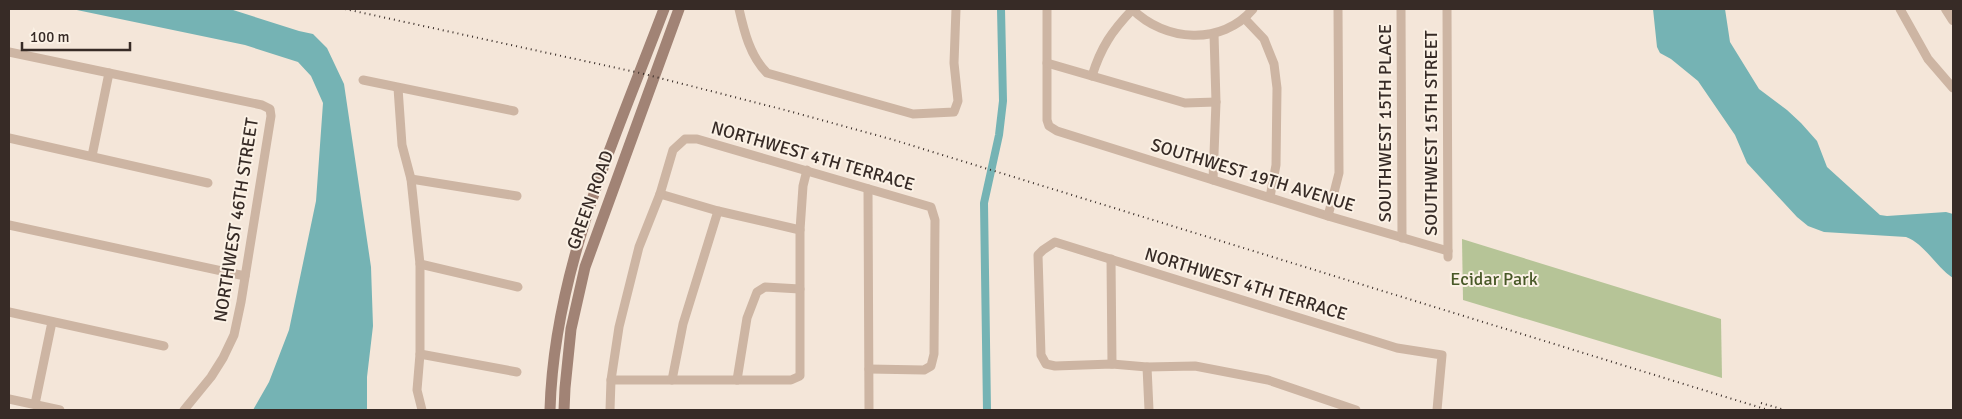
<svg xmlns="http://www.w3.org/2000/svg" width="1962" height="419" font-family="Signika,sans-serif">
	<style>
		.green { fill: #b6c497 }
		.water { fill: #75b3b4 }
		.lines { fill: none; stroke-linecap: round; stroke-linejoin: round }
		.canal { stroke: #75b3b4; stroke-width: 8 }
		.minor { stroke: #cdb5a3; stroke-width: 9 }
		.tertiary { stroke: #cdb5a3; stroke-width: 10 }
		.secondary { stroke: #a18375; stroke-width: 11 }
		.rail { stroke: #372b26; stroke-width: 2; stroke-dasharray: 1 4; stroke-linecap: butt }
		.labels { text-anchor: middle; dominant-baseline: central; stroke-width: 4; stroke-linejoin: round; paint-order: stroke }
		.street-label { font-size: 18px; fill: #372b26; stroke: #fbf1e5 }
		.park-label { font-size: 18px; fill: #485827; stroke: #fbf1e5 }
	</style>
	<rect width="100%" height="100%" fill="#f4e6d9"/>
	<!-- green -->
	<polygon class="green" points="1462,239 1721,319 1722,378 1463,300"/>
	<!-- water -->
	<g class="water">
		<polygon points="72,9 230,9 299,31 313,34 327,48 344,84 371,267 373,326 367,377 367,410 253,410 269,382 289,330 316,201 323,103 311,76 298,62 245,45"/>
		<path d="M1653,9H1725L1730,42L1759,89L1787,110L1801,123L1817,141L1827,167L1880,215L1887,216L1946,212L1953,214V278C1936,267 1925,244 1906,237L1824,232L1808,226L1797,217L1747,163L1735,135L1698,81L1671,59L1660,53L1657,47Z"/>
	</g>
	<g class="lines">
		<!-- canal -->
		<polyline class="canal" points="987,410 984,203 999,135 1003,101 1001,9"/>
		<!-- minor -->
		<g class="minor">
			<path d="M739,9C744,31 750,56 767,73L913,114L954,112L958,101L954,63L956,9"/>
			<polyline points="1047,9 1047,120 1049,126 1057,131 1328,216 1448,251"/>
			<path d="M1132,9C1165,42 1222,46 1253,9"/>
			<polyline points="1401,9 1402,238"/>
			<polyline points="1447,9 1448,257"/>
			<polyline points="1900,9 1928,59 1953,88"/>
			<polyline points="1245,19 1264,39 1274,64 1277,88 1276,165 1270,197"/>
			<polyline points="9,52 262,105 270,109 271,116 241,302 234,335 223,358 211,377 184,410"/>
			<polyline points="1047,63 1185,103 1216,102"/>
			<path d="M1092,76C1101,47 1112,31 1132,10"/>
			<polyline points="363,80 514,111"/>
			<polyline points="398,88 402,145 411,179 420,264 420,354 417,390 422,410"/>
			<polyline points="9,138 208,183"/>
			<polyline points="92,156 109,73"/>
			<polyline points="411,179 517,196"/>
			<polyline points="1213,180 1216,102 1214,34"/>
			<polyline points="868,189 869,410"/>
			<polyline points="660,194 718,211 800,230"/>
			<polyline points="1328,216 1339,173 1338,9"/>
			<polyline points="9,225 245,276"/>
			<polyline points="1111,259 1112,364"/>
			<polyline points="420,264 518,287"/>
			<polyline points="9,312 164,346"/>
			<polyline points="420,354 517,372"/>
			<polyline points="1147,367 1149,410"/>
			<polyline points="611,380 791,380 800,376 800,230 803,186 807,170"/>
			<polyline points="672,380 683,324 718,211"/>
			<polyline points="737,380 747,318 757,292 765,287 800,289"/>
			<polyline points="9,399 60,410"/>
			<polyline points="35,404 52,322"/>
			<polyline points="610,410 611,380 619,327 639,247 660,194 673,150 685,139 697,139 931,207 935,220 934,354 931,366 924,370 869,369"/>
			<polyline points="1356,410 1268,380 1195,366 1147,367 1112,364 1055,366 1046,364 1041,355 1038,255 1043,250 1055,242 1397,348 1442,355 1437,410"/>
		</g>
		<!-- tertiary -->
		<polyline class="tertiary" points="1946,9 1953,20"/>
		<!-- secondary -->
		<g class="secondary">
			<path d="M550,410C554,269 615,139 664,9"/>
			<polyline points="564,410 565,388 571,329 585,267 679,9"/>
		</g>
		<!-- rail -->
		<g class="rail">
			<polyline points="345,9 640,73 785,110 894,140 1768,410"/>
			<polyline points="1761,403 1785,410"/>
		</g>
	</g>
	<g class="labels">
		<!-- street labels -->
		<g class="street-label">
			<text transform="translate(1385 123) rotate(-90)">SOUTHWEST 15TH PLACE</text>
			<text transform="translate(1431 133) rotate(-90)">SOUTHWEST 15TH STREET</text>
			<text transform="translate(813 156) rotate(16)">NORTHWEST 4TH TERRACE</text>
			<text transform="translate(1253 175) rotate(17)">SOUTHWEST 19TH AVENUE</text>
			<text transform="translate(590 200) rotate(-70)">GREEN ROAD</text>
			<text transform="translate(236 220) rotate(-81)">NORTHWEST 46TH STREET</text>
			<text transform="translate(1246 284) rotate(17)">NORTHWEST 4TH TERRACE</text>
		</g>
		<!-- park labels -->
		<g class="park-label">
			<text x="1494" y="279">Ecidar Park</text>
		</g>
	</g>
	<!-- border -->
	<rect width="1962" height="419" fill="none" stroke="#372b26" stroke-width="20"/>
	<!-- scale -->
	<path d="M22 42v8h108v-8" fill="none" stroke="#372b26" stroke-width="2.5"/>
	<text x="30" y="42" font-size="15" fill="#372b26" stroke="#fbf1e5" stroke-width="4" paint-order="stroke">100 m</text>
</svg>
